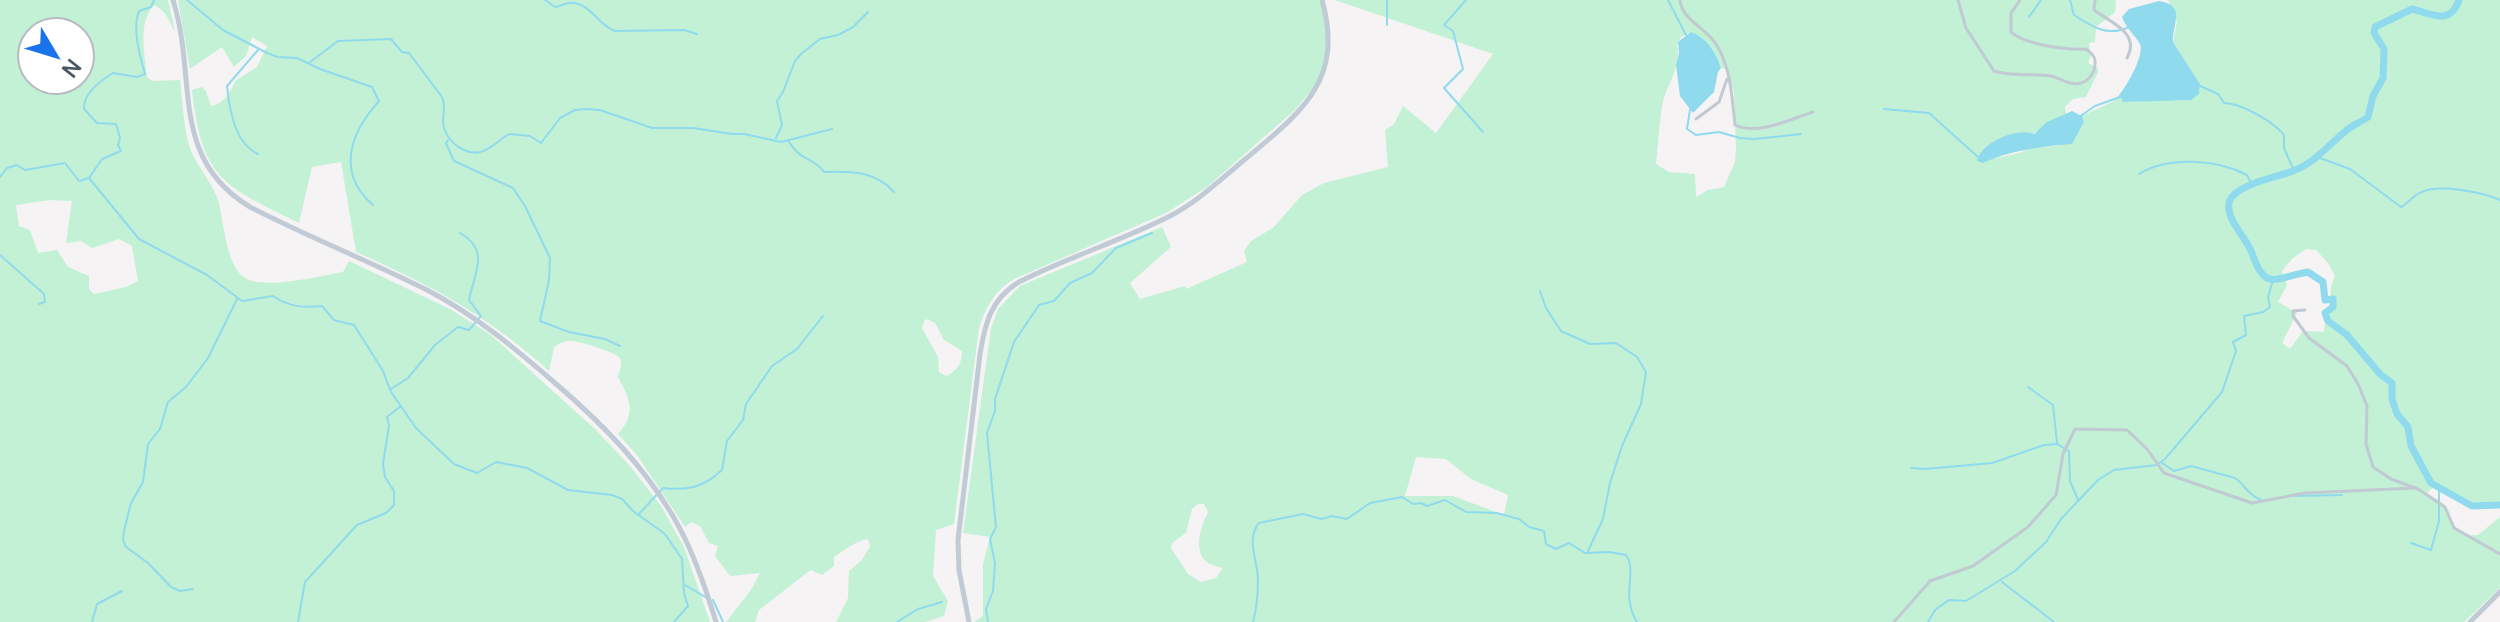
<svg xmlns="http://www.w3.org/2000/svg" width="2500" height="622" font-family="Manrope,sans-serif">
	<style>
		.green { fill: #c3f1d5; fill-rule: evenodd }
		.water { fill: #90daee }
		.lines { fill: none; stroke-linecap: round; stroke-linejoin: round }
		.stream { stroke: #90daee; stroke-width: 2 }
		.river { stroke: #90daee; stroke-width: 7 }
		.minor { stroke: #c1cad2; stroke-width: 3 }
		.secondary { stroke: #c1cbd6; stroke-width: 5 }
	</style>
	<rect width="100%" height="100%" fill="#f5f3f3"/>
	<!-- green -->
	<g class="green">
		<path d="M0,0H168L175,32C169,21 166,10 154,5C137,23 145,54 147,77L152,81L180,80C183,102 183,127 190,148C196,165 210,180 217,197C224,217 225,266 245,278C265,290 320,276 343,272L349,261L450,309L491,335L596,430L629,465L661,506L684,547L710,622H0ZM32,32H80V80H32ZM49,200L72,201L66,243L81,241L92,248L119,239L132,246L138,281L126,287L94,294L89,289V276L68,267L57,250L38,253L30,230L19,226L16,205Z"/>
		<path d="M178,0H1324C1335,34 1326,60 1314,93L1307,95L1296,109L1207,187L1166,213L1014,279C995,290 986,307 979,328L954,524L936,530L933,576L948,601L944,616L925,622H836L848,598L849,571L862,560L870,546L868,539C855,541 845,550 834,557V566L822,575L811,570L808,572L759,610L755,622H726L751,590L760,573L730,576L715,556L718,546L709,543L700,526L691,522L685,527L637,455L618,434C637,412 630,400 618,377C619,371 623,364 620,358C617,353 580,341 572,341C566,340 559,344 554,347L549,371C488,316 431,285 356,252L341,162L312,167L299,223C223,185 202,180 192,90L202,87L206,91L211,106C223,105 232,91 235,81L257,67L267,46L252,37L246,56L234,67L222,47L190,69ZM927,319L935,323L944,340L962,351C962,364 957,371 946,376L939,372L938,357L922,328L924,321Z"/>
		<path d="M1335,0H2116L2115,12L2096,27L2095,42L2089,43L2091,56L2088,63L2098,68V72L2086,97L2073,99L2065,107L2066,114L2061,117L1982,163C1998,156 2004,157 2019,153C2025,151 2032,147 2038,147C2064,146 2068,147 2084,122L2082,116L2114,101L2119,95L2123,102C2135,103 2145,99 2157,99C2173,99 2201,108 2200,84L2173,42L2177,22L2168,0H2500V503L2484,505L2466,502L2458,494L2435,486L2427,493L2445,505L2454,526L2469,535H2478L2500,517V588L2464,622H974L983,616V564L990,537L963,533L991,328L998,309L1020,286L1162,227L1171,247L1130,283L1140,299L1185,286L1186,289L1247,262L1244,251L1251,241L1273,228L1302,195L1324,183L1388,167L1385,130L1394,124L1403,106L1436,133L1493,54ZM1689,33C1707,37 1716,51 1721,68L1727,69L1734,92L1736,150L1735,162L1724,187L1708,190L1696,197L1695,174L1669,172L1656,164C1658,145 1659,125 1662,106C1666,85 1682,67 1677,45L1681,37ZM2306,249L2316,250L2328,263L2335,276L2331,287L2330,309L2326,314L2324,332L2303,331L2290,349L2282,343L2297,313L2278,302L2287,285L2282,271L2292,259ZM1416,457L1446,459L1471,479L1508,495L1504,515L1453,496H1405ZM1198,504H1204L1208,512C1201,526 1191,554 1210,564C1214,566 1219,567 1223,568L1216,578L1201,582L1188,574L1171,548L1172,543L1186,533L1192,509Z"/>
	</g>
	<!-- water -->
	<g class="water">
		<path d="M2159,1C2187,5 2172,24 2173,42L2200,84L2199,94L2191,100L2123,102L2119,95C2126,87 2145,55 2140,44C2134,34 2126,28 2122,17L2129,9Z"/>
		<path d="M1691,32C1707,38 1716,52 1721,68L1718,72L1714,92L1693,113L1680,96L1676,65L1679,53L1678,42Z"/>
		<path d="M2072,111L2082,116L2084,122L2072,144C2044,146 2010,150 1983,163L1977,161C1981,142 2018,127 2034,134L2047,122Z"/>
	</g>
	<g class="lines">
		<!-- stream -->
		<g class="stream">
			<path d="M187,0L223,30L267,53L278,57L297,58L320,69L372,87L379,101C350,133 336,173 373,205"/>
			<path d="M545,0L555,7C562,6 568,1 575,3C593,7 598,25 615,31L684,30L697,34"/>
			<polyline points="1466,0 1444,25 1453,31 1463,69 1444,88 1483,132"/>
			<polyline points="1668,0 1686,35"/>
			<path d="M2070,0L2074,15C2092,27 2108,37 2129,27"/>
			<polyline points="2029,17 2041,0"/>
			<polyline points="1387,25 1387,0"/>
			<path d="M310,62L338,41L391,39L402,52L409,53L442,97C447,108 441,116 444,128C450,146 472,160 489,148C497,144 502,137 510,134L530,136L541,143L560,118L575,110L587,109L600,110L652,128H693L732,134H744L781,142L832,129"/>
			<path d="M2198,85L2218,94L2224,103C2240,103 2273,121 2284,135V148L2294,171"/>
			<polyline points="1884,109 1929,113 1978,157"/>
			<polyline points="1690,110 1687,129 1696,135 1719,132 1740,138 1754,139 1801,134"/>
			<polyline points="2079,117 2095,106 2120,97"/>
			<polyline points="776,138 782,125 777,101 783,92 795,61 801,54 820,39 838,35 853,27 868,12"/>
			<polyline points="448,140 446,143 454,161 513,188 525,206 550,258 549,280 540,321 569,332 605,339 620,346"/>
			<path d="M789,142C801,162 814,157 824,172C851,171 876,171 894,192"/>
			<path d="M258,154C235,144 229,108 227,86L258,50"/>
			<path d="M2317,157L2350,169L2401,207C2409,203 2413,195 2422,192C2440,184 2482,192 2500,200"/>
			<path d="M2139,174C2168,156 2217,159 2247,175L2252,185"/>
			<path d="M0,177L7,168L17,165L25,170L65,163L79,181L89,178L102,159L121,151L118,145L120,138L116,124L97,123L84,109C83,94 100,81 113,73L137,77L145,74C140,56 132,30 139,11L151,7L154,0"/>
			<path d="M89,178L139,239L207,275L242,301L273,296C289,307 304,308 322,306L334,320L354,325L383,371L391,392L416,428L454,464L477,473L496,462L527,468L568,490L612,495L622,499L633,511L665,534L682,559L684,593L688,606L674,622"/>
			<polyline points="0,255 44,294 45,302 39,304"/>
			<polyline points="1540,291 1546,308 1561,331 1590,344 1616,343 1637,357 1646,372 1641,404 1622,446 1610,483 1603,519 1588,551"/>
			<polyline points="2028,387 2053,405 2057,443"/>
			<path d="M391,389L408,378L435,345L458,327L469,330L481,316L469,300C474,273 491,251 460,233"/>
			<path d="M2162,463L2174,471L2191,466L2235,478C2244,483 2245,493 2261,500"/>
			<polyline points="1911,468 1925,469 1992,463 2044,445 2057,444 2069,451 2070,481 2078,500"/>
			<polyline points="2295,496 2342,495"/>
			<path d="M638,515L663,488C688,491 704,487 722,470L727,441L743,420L746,404L772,366L797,349L823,316"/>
			<polyline points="2411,543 2431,550 2439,521 2439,489"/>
			<polyline points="2002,582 2054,622"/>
			<polyline points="685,585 707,598"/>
			<polyline points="193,589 180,591 171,587 148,563 126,547 123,540 124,531 131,503 143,482 148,444 160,429 168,402 186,387 208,358 237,299"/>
			<polyline points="713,600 723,622"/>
			<polyline points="92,622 97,604 122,591"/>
			<polyline points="298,622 305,582 357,525 386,513 394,505 394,491 385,477 383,464 389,425 387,417 401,406"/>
			<polyline points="897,622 918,609 942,602"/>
			<polyline points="988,622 986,609 993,591 995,563 990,539 996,527 987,433 995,411 995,399 1014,342 1039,305 1054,301 1070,283 1092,273 1116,248 1152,233"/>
			<path d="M1253,622C1257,607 1258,593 1258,578C1257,559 1246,539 1259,523L1303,514L1321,519L1332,516L1347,519L1370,503L1402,497L1413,504L1421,503L1427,506L1445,500L1466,512L1497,513L1519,519L1529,527L1544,531L1546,544L1556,549L1569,543L1585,553L1609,552L1626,555C1638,571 1620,595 1637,622"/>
			<polyline points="1928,622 1935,610 1949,600 1966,601 2015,571 2046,542 2061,519 2098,480 2114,470 2156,465 2165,459 2222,392 2236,351 2233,342 2246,335 2244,316 2263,312 2270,307 2268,297 2273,280"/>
		</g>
		<!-- river -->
		<path class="river" d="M2459,0C2450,27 2430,13 2412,9L2375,27L2374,33L2384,49L2383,78L2373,96L2368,117C2361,122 2353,125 2347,130C2329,144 2315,163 2293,171C2278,177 2232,185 2229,203C2226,220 2246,237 2252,253C2265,293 2276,277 2308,272L2323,282L2325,300L2333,299V307L2325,313L2328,321L2347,335L2380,374L2392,383V399L2397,414L2408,427L2411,446L2431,483L2472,506L2500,505"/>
		<!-- minor -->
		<g class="minor">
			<path d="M1680,0C1682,20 1706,28 1716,44C1731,67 1732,98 1735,125C1758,136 1790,119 1813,112"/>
			<path d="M1958,0L1966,28L1994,71C2013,77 2032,73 2051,76C2060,78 2070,86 2081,83C2089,81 2095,72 2095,64C2096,57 2092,53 2086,49C2067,50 2025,45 2011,32V13L2020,0"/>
			<path d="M2095,0L2094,10C2110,22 2141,33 2127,58"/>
			<polyline points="1696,119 1719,102 1727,79"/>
			<polyline points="2305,310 2293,311 2293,316 2309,338 2347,366 2358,384 2367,406 2366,444 2373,467 2391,479 2418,489 2445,507 2454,528 2500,554"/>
			<polyline points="1894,622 1930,581 1973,566 2028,527 2056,495 2063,454 2075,429 2127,430 2147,449 2164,473 2252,503 2305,493 2415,488"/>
		</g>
		<!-- secondary -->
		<g class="secondary">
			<path d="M173,0C198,79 168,157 250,207C308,237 369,261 427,290C475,315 515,348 555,383C604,425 647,469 678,525C695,556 706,589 716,622"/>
			<path d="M969,622L959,570L958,540L980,354C985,323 991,299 1019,282C1068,257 1121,241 1170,216C1197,202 1219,181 1243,161C1300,113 1345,82 1322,0"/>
			<polyline points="2470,622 2500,592"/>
		</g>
	</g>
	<!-- north arrow -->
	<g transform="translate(56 56) rotate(128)"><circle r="38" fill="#ffffff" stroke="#b7bbc0" stroke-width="2"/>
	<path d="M0-6L14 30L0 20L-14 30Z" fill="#1a73e8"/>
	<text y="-12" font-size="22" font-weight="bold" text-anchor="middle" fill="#4a5661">N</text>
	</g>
</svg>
